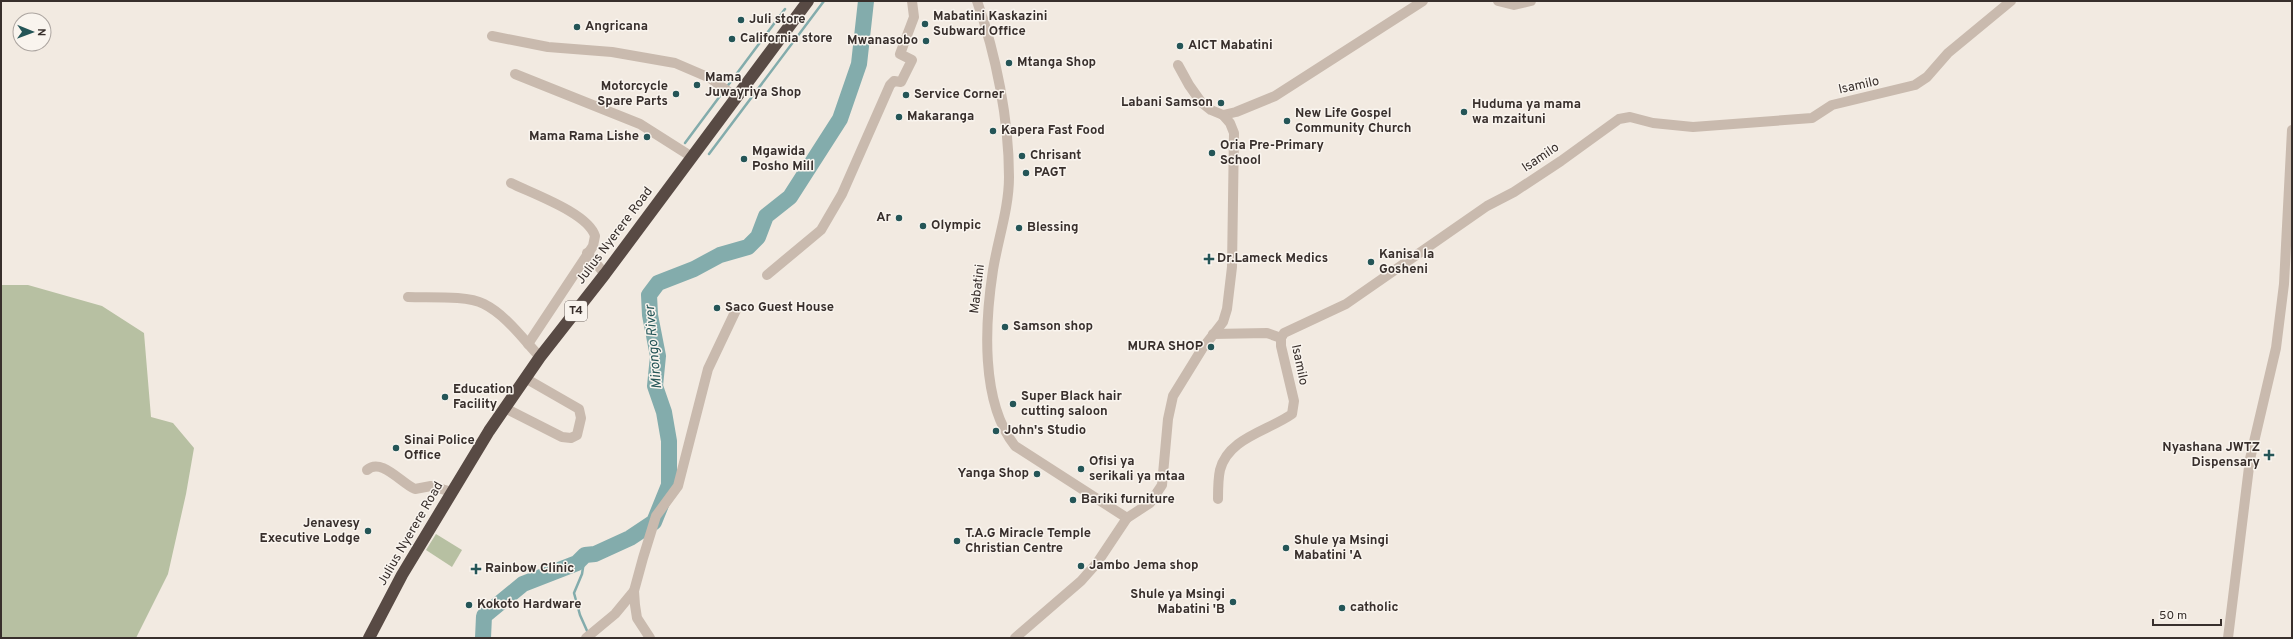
<svg xmlns="http://www.w3.org/2000/svg" width="2293" height="639" font-family="Overpass,sans-serif">
	<style>
		.green { fill: #b7c0a2 }
		.lines { fill: none; stroke-linecap: round; stroke-linejoin: round }
		.stream { stroke: #83acac; stroke-width: 2.5 }
		.river { stroke: #83acac; stroke-width: 16 }
		.street { stroke: #c9baae; stroke-width: 10 }
		.highway { stroke: #584a44; stroke-width: 12 }
		.poi-dot { fill: #245557; stroke: #f9f4ee; stroke-width: 1.5 }
		.labels { text-anchor: middle; dominant-baseline: central; stroke-width: 3; stroke-linejoin: round; paint-order: stroke }
		.shield { fill: #f9f4ee; stroke: #726a66; stroke-width: 1 }
		.shield-label { font-size: 12px; font-weight: bold; fill: #382f2c }
		.poi-label { font-size: 13px; font-weight: bold; fill: #382f2c; stroke: #f9f4ee; text-anchor: start }
		.street-label { font-size: 13px; fill: #382f2c; stroke: #f9f4ee }
		.water-label { font-size: 14px; font-style: italic; fill: #245557; stroke: #f9f4ee }
	</style>
	<rect width="100%" height="100%" fill="#f2eae1"/>
	<!-- green -->
	<g class="green">
		<polygon points="1,285 28,285 102,306 144,333 151,417 173,423 194,448 186,494 168,574 136,638 1,638"/>
		<polygon points="436,534 462,550 452,567 426,550"/>
	</g>
	<g class="lines">
		<!-- stream -->
		<g class="stream">
			<polyline points="726,88 785,9"/>
			<polyline points="685,143 723,92"/>
			<polyline points="709,154 824,1"/>
			<polyline points="585,555 582,574 574,593 580,615 588,633"/>
		</g>
		<!-- river -->
		<polyline class="river" points="483,638 484,616 523,584 577,563 585,555 595,554 630,538 654,522 669,485 669,441 664,412 655,386 658,356 650,315 649,295 658,283 694,269 720,255 748,247 758,237 766,216 790,197 840,119 859,64 866,1"/>
		<!-- street -->
		<g class="street">
			<path d="M977,1C996,54 1009,120 1009,177C1009,208 998,239 993,270C985,322 980,402 1015,446L1127,518"/>
			<polyline points="1498,1 1514,5 1531,1"/>
			<polyline points="492,36 548,47 612,52 675,63 710,78 737,98"/>
			<polyline points="1178,65 1189,85 1201,102 1211,110 1223,115 1236,112 1275,96 1423,1"/>
			<polyline points="515,74 640,124 692,157"/>
			<path d="M511,183C533,194 588,213 595,236L593,246L528,344"/>
			<polyline points="587,253 605,274"/>
			<polyline points="767,275 821,230 842,194 890,85 894,81 901,82 912,60 900,54 914,17 912,1"/>
			<path d="M408,297C429,298 466,295 484,304C506,315 523,339 540,357"/>
			<polyline points="1213,334 1267,333 1281,338"/>
			<polyline points="505,408 562,437 571,438 577,435 581,418 579,409 525,378"/>
			<path d="M367,470C381,457 401,483 415,489L431,486L452,492"/>
			<path d="M1218,499C1218,489 1218,479 1220,470C1228,438 1268,431 1292,414L1294,401L1281,346V338L1284,333L1346,304L1487,206L1514,192L1561,161L1619,119L1630,117L1653,123L1693,127L1812,118L1832,105L1915,85L1927,77L1948,53L2011,1"/>
			<polyline points="586,638 615,614 634,591"/>
			<polyline points="650,638 637,618 635,605 634,591 643,558 656,516 678,486 708,369 736,310"/>
			<polyline points="1015,638 1081,581 1097,563 1127,518 1150,503 1162,485 1168,419 1173,396 1202,349 1223,322 1227,309 1232,267 1234,133 1230,123 1223,115"/>
			<polyline points="2228,638 2250,459 2276,348 2284,284 2292,130"/>
		</g>
		<!-- highway -->
		<polyline class="highway" points="369,638 402,575 489,431 540,357 605,274 808,1"/>
	</g>
	<!-- markers -->
	<g class="poi-dot">
		<circle cx="741" cy="20" r="4"/>
		<circle cx="925" cy="24" r="4"/>
		<circle cx="577" cy="27" r="4"/>
		<circle cx="732" cy="39" r="4"/>
		<circle cx="926" cy="41" r="4"/>
		<circle cx="1180" cy="46" r="4"/>
		<circle cx="1009" cy="63" r="4"/>
		<circle cx="697" cy="85" r="4"/>
		<circle cx="676" cy="94" r="4"/>
		<circle cx="906" cy="95" r="4"/>
		<circle cx="1221" cy="103" r="4"/>
		<circle cx="1464" cy="112" r="4"/>
		<circle cx="899" cy="117" r="4"/>
		<circle cx="1287" cy="121" r="4"/>
		<circle cx="993" cy="131" r="4"/>
		<circle cx="647" cy="137" r="4"/>
		<circle cx="1212" cy="153" r="4"/>
		<circle cx="1022" cy="156" r="4"/>
		<circle cx="744" cy="159" r="4"/>
		<circle cx="1026" cy="173" r="4"/>
		<circle cx="899" cy="218" r="4"/>
		<circle cx="923" cy="226" r="4"/>
		<circle cx="1019" cy="228" r="4"/>
		<path d="M1207 253h4v4h4v4h-4v4h-4v-4h-4v-4h4z"/>
		<circle cx="1371" cy="262" r="4"/>
		<circle cx="717" cy="308" r="4"/>
		<circle cx="1005" cy="327" r="4"/>
		<circle cx="1211" cy="347" r="4"/>
		<circle cx="445" cy="397" r="4"/>
		<circle cx="1013" cy="404" r="4"/>
		<circle cx="996" cy="431" r="4"/>
		<circle cx="396" cy="448" r="4"/>
		<path d="M2267 449h4v4h4v4h-4v4h-4v-4h-4v-4h4z"/>
		<circle cx="1081" cy="469" r="4"/>
		<circle cx="1037" cy="474" r="4"/>
		<circle cx="1073" cy="500" r="4"/>
		<circle cx="368" cy="531" r="4"/>
		<circle cx="957" cy="541" r="4"/>
		<circle cx="1286" cy="548" r="4"/>
		<circle cx="1081" cy="566" r="4"/>
		<path d="M474 563h4v4h4v4h-4v4h-4v-4h-4v-4h4z"/>
		<circle cx="1233" cy="602" r="4"/>
		<circle cx="469" cy="605" r="4"/>
		<circle cx="1342" cy="608" r="4"/>
	</g>
	<g class="labels">
		<!-- shield labels -->
		<rect class="shield" x="565" y="301" width="22" height="20" rx="3"/>
		<g class="shield-label">
			<text x="576" y="311">T4</text>
		</g>
		<!-- poi labels -->
		<g class="poi-label">
			<text x="933" y="17">Mabatini Kaskazini<tspan x="933" dy="15">Subward Office</tspan></text>
			<text x="749" y="20">Juli store</text>
			<text x="585" y="27">Angricana</text>
			<text x="740" y="39">California store</text>
			<text x="918" y="41" text-anchor="end">Mwanasobo</text>
			<text x="1188" y="46">AICT Mabatini</text>
			<text x="1017" y="63">Mtanga Shop</text>
			<text x="705" y="78">Mama<tspan x="705" dy="15">Juwayriya Shop</tspan></text>
			<text x="668" y="87" text-anchor="end">Motorcycle<tspan x="668" dy="15">Spare Parts</tspan></text>
			<text x="914" y="95">Service Corner</text>
			<text x="1213" y="103" text-anchor="end">Labani Samson</text>
			<text x="1472" y="105">Huduma ya mama<tspan x="1472" dy="15">wa mzaituni</tspan></text>
			<text x="1295" y="114">New Life Gospel<tspan x="1295" dy="15">Community Church</tspan></text>
			<text x="907" y="117">Makaranga</text>
			<text x="1001" y="131">Kapera Fast Food</text>
			<text x="639" y="137" text-anchor="end">Mama Rama Lishe</text>
			<text x="1220" y="146">Oria Pre-Primary<tspan x="1220" dy="15">School</tspan></text>
			<text x="752" y="152">Mgawida<tspan x="752" dy="15">Posho Mill</tspan></text>
			<text x="1030" y="156">Chrisant</text>
			<text x="1034" y="173">PAGT</text>
			<text x="891" y="218" text-anchor="end">Ar</text>
			<text x="931" y="226">Olympic</text>
			<text x="1027" y="228">Blessing</text>
			<text x="1379" y="255">Kanisa la<tspan x="1379" dy="15">Gosheni</tspan></text>
			<text x="1217" y="259">Dr.Lameck Medics</text>
			<text x="725" y="308">Saco Guest House</text>
			<text x="1013" y="327">Samson shop</text>
			<text x="1203" y="347" text-anchor="end">MURA SHOP</text>
			<text x="453" y="390">Education<tspan x="453" dy="15">Facility</tspan></text>
			<text x="1021" y="397">Super Black hair<tspan x="1021" dy="15">cutting saloon</tspan></text>
			<text x="1004" y="431">John's Studio</text>
			<text x="404" y="441">Sinai Police<tspan x="404" dy="15">Office</tspan></text>
			<text x="2260" y="448" text-anchor="end">Nyashana JWTZ<tspan x="2260" dy="15">Dispensary</tspan></text>
			<text x="1089" y="462">Ofisi ya<tspan x="1089" dy="15">serikali ya mtaa</tspan></text>
			<text x="1029" y="474" text-anchor="end">Yanga Shop</text>
			<text x="1081" y="500">Bariki furniture</text>
			<text x="360" y="524" text-anchor="end">Jenavesy<tspan x="360" dy="15">Executive Lodge</tspan></text>
			<text x="965" y="534">T.A.G Miracle Temple<tspan x="965" dy="15">Christian Centre</tspan></text>
			<text x="1294" y="541">Shule ya Msingi<tspan x="1294" dy="15">Mabatini 'A</tspan></text>
			<text x="1089" y="566">Jambo Jema shop</text>
			<text x="485" y="569">Rainbow Clinic</text>
			<text x="1225" y="595" text-anchor="end">Shule ya Msingi<tspan x="1225" dy="15">Mabatini 'B</tspan></text>
			<text x="477" y="605">Kokoto Hardware</text>
			<text x="1350" y="608">catholic</text>
		</g>
		<!-- street labels -->
		<g class="street-label">
			<text transform="translate(1859 86) rotate(-13)">Isamilo</text>
			<text transform="translate(1541 158) rotate(-34)">Isamilo</text>
			<text transform="translate(615 236) rotate(-53)">Julius Nyerere Road</text>
			<text transform="translate(978 289) rotate(-83)">Mabatini</text>
			<text transform="translate(1299 365) rotate(78)">Isamilo</text>
			<text transform="translate(411 534) rotate(-60)">Julius Nyerere Road</text>
		</g>
		<!-- water labels -->
		<g class="water-label">
			<text transform="translate(654 347) rotate(-95)">Mirongo River</text>
		</g>
	</g>
	<!-- border -->
	<rect width="2293" height="639" fill="none" stroke="#382f2c" stroke-width="4"/>
	<!-- north arrow -->
	<g transform="translate(32 32) rotate(91)"><circle r="19" fill="#f9f4ee" stroke="#aca5a0"/>
	<path d="M0-3L7 15L0 10L-7 15Z" fill="#245557"/>
	<text y="-6" font-size="11" font-weight="bold" text-anchor="middle" fill="#382f2c">N</text>
	</g>
	<!-- scale -->
	<path d="M2153 619v6h68v-6" fill="none" stroke="#382f2c" stroke-width="2"/>
	<text x="2159" y="619" font-size="12" fill="#382f2c" stroke="#f9f4ee" stroke-width="3" paint-order="stroke">50 m</text>
</svg>
